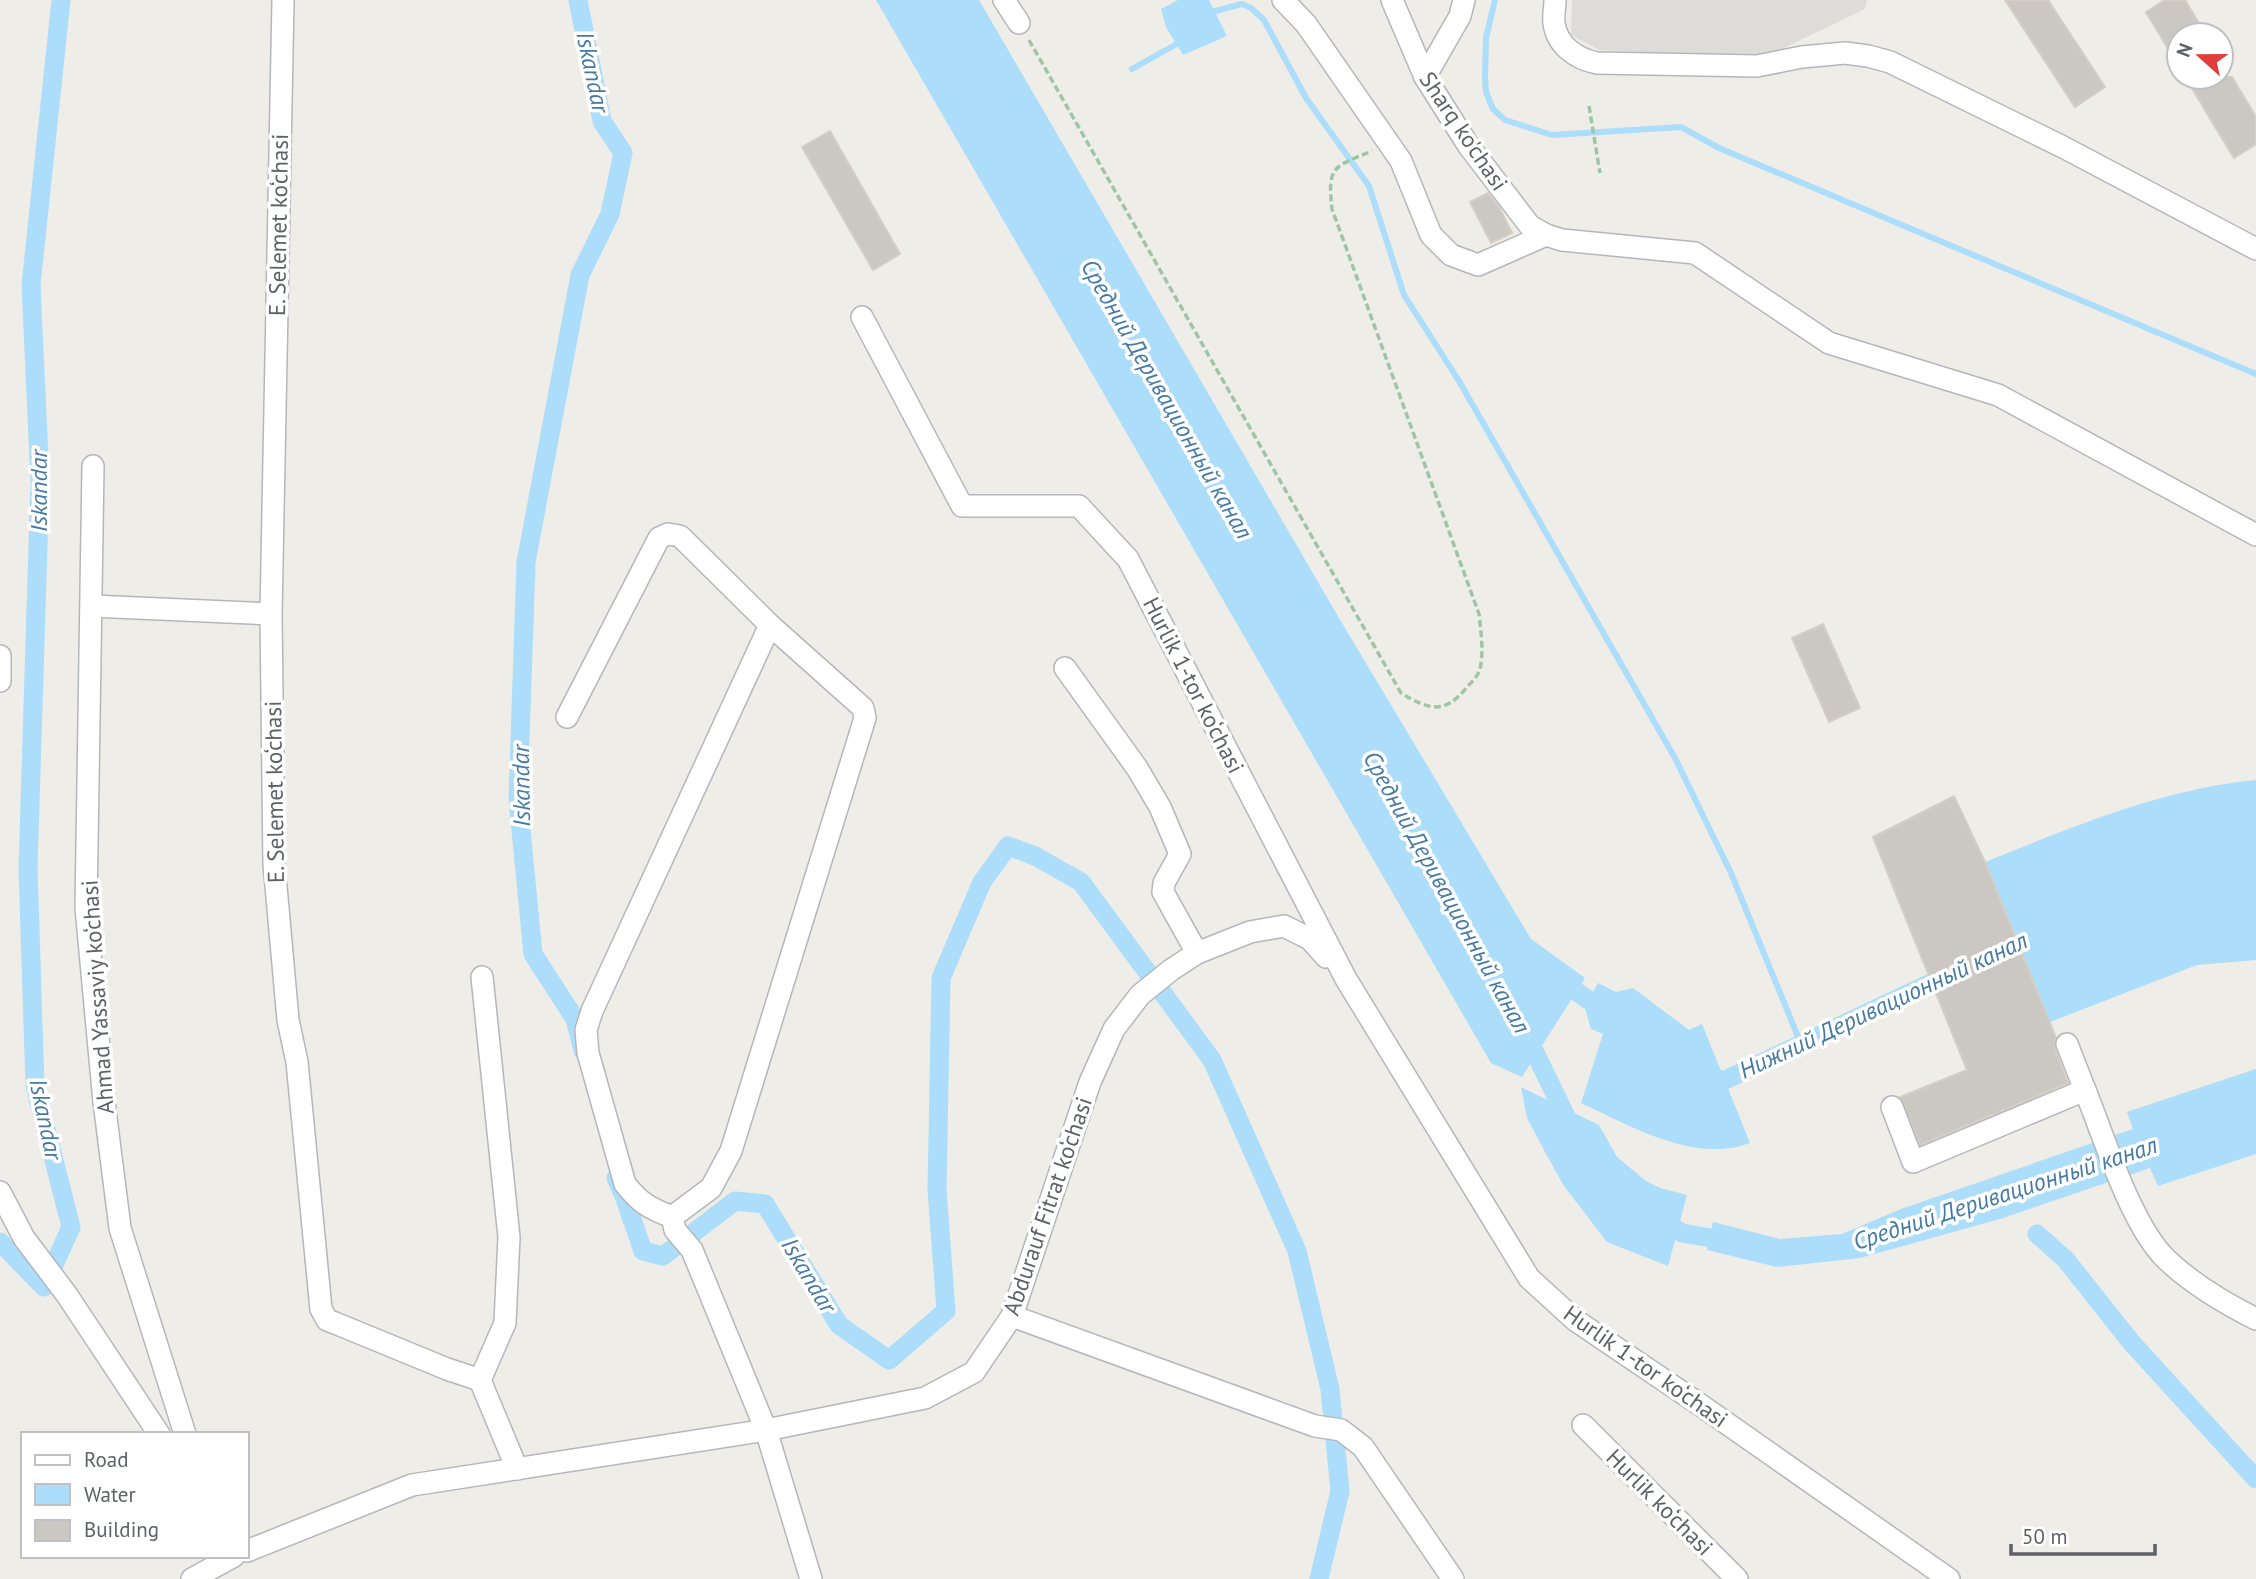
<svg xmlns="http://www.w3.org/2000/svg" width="2256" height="1579" font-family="'PT Sans',sans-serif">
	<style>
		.industrial { fill: #dedcd9 }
		.water { fill: #acddfa }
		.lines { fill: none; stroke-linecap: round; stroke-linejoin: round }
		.stream { stroke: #acddfa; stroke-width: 6 }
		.canal { stroke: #acddfa; stroke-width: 19 }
		.building { fill: #cbc8c4; stroke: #d4cec5; stroke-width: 2 }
		.minor-casing { stroke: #b4b7ba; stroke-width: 24 }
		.path { stroke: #9ec6a6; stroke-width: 3.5; stroke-dasharray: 7 3.5; stroke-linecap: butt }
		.minor { stroke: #fff; stroke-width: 21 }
		.labels { text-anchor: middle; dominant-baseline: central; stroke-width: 7; stroke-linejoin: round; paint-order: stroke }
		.street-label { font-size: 23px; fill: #5e6266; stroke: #fff }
		.water-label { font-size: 24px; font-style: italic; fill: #457aa4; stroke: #fff }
	</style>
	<rect width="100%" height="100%" fill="#efede7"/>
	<!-- industrial -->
	<polygon class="industrial" points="1572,0 1867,0 1865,9 1771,54 1661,53 1599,50 1571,35"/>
	<!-- water -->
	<g class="water">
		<polygon points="876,0 979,0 1339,618 1531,939 1585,978 1522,1077 1491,1063"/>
		<polygon points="1178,0 1209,0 1227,36 1183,55 1166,27 1161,9"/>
		<path d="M2256,780V960L2197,965L2050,1022L1985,862C2073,827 2161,789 2256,780Z"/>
		<path d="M1598,983L1616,992L1633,988L1689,1030L1702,1024L1750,1143C1694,1164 1631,1126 1581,1103L1603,1034L1591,1029L1585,1008Z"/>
		<polygon points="2256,1069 2256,1154 2158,1186 2150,1168 2000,1219 1860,1258 1777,1267 1707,1250 1713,1222 1780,1239 1842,1234 1901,1209 2133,1129 2127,1112"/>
		<polygon points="1521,1087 1599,1125 1617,1157 1646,1181 1660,1188 1687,1195 1668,1266 1607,1242 1564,1186 1545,1152 1527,1118"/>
	</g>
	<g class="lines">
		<!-- stream -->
		<g class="stream">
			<polyline points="1495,0 1486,38 1485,77 1486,92 1493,109 1505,120 1552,135 1681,127 1719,148 2256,374"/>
			<polyline points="1210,15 1215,11 1242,4 1251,8 1264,20 1306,98 1369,186 1404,295 1459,381 1675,758 1731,873 1801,1044"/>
			<polyline points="1132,69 1182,41"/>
		</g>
		<!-- canal -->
		<g class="canal">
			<polyline points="578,0 602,121 623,153 610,214 580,275 526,562 518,799 533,954 575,1019 583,1051"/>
			<polyline points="1556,977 1608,1014"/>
			<polyline points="1525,1032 1573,1131"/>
			<polyline points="1702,1072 1723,1081 1954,972"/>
			<polyline points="616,1178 624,1196 643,1251 663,1256 735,1201 765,1204 839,1325 889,1360 946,1311 937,1190 941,978 982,882 1008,846 1035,856 1081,882 1212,1060 1297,1251 1330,1389 1340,1491 1319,1579"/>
			<polyline points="1655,1216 1682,1233 1735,1242"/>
			<polyline points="2037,1234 2066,1260 2131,1342 2256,1479"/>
			<polyline points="0,1242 44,1287 71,1227 35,1086 28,868 40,481 31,285 61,0"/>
		</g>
	</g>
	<!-- building -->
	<g class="building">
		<polygon points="2005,0 2048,0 2105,87 2075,107"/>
		<polygon points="2165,0 2185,0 2206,35 2179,35 2179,67 2146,12"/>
		<polygon points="2185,77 2232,77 2256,117 2256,144 2234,158"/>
		<polygon points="830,131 900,254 873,270 802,147"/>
		<polygon points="1488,193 1499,207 1512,233 1491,243 1470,202"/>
		<polygon points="1823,624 1860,708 1829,722 1792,638"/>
		<polygon points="1954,796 1985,862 2056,1038 2055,1049 2068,1083 1920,1145 1900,1097 1967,1070 1873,837"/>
	</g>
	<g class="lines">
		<!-- minor casing -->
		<g class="minor-casing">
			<g id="minor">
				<polyline points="283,0 271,614 274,864 288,1020 297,1062 321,1309 327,1320 335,1323 447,1369 480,1380 517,1469"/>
				<polyline points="1004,0 1019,23"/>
				<polyline points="1283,0 1306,24 1401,161 1431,235 1451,255 1478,265 1546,235"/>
				<polyline points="1392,0 1425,77 1468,145 1530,226 1546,235 1562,240 1695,253 1829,343 1998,395 2256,535"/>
				<path d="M1555,0C1555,7 1553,16 1554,23C1557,46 1577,59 1597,63L1757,66L1802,57L1845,53L1868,56L1890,62L2063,147L2256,249"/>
				<polyline points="1425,77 1460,16 1464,0"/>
				<polyline points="862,317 962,506 1079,506 1128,559 1346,979 1529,1278 1575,1320 1702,1406 1949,1579"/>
				<polyline points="93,466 86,908 104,1102 120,1228 185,1434"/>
				<polyline points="92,606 271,614"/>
				<polyline points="0,656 0,681"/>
				<polyline points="1065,668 1137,768 1160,807 1180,854 1164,883 1163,892 1197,953"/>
				<polyline points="567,717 659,538 668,534 680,536 770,625 863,708 865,718 731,1151 711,1188 672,1217 675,1230 692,1250 766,1430 811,1579"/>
				<path d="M2085,1090C2104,1137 2131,1225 2166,1259C2192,1284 2224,1303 2256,1319"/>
				<polyline points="1892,1107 1913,1162 2085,1090 2067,1044"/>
				<polyline points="0,1192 24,1238 67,1295 159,1434"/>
				<path d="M672,1217C649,1208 640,1203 625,1184L588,1053L586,1030L592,1011L770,625"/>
				<polyline points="1012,1316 1315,1426 1341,1430 1363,1447 1453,1579"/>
				<polyline points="480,1380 505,1323 509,1237 482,977"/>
				<polyline points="1583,1425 1737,1579"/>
				<polyline points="247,1551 412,1485 766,1430 925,1398 974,1372 1012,1316 1090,1082 1114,1029 1140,995 1171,970 1197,953 1250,932 1284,926 1310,939 1326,957"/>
				<polyline points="192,1579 234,1556"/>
			</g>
		</g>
		<!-- path -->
		<g class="path">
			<path d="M1029,40L1401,693C1429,710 1445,715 1467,687C1472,682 1478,676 1480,669C1484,651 1481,633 1479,614L1332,209C1327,165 1334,167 1372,151"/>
			<polyline points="1589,106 1600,173"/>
		</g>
		<!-- minor -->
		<use href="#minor" class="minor"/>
	</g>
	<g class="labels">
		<!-- street labels -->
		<g class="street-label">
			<text transform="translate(1464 131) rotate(56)">Sharq ko'chasi</text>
			<text transform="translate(278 225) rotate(-89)">E. Selemet ko‘chasi</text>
			<text transform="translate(1194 685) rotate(63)">Hurlik 1-tor ko‘chasi</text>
			<text transform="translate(274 792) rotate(-91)">E. Selemet ko‘chasi</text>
			<text transform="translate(97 997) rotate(-94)">Ahmad Yassaviy ko‘chasi</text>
			<text transform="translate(1047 1206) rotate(-71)">Abdurauf Fitrat ko‘chasi</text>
			<text transform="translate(1646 1366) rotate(35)">Hurlik 1-tor ko‘chasi</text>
			<text transform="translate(1660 1502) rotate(45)">Hurlik ko‘chasi</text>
		</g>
		<!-- water labels -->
		<g class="water-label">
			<text transform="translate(593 72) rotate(78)">Iskandar</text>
			<text transform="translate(1167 399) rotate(60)">Средний Деривационный канал</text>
			<text transform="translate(38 491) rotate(-90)">Iskandar</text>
			<text transform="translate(521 786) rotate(-91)">Iskandar</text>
			<text transform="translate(1447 892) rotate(61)">Средний Деривационный канал</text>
			<text transform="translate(1883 1005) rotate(-25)">Нижний Деривационный канал</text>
			<text transform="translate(46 1119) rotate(78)">Iskandar</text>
			<text transform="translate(2005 1193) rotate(-18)">Средний Деривационный канал</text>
			<text transform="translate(809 1275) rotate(59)">Iskandar</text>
		</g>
	</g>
	<!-- legend -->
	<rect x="21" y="1432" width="228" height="126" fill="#ffffff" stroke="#bfc0c2" stroke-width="2"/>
	<rect x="35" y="1455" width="35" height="10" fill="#ffffff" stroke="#bfc0c2" stroke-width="2"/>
	<text x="84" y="1467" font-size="21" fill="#5e6266">Road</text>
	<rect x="35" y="1484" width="35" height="21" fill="#acddfa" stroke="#bfc0c2" stroke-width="2"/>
	<text x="84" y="1502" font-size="21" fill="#5e6266">Water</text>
	<rect x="35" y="1520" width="35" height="21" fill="#cbc8c4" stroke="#bfc0c2" stroke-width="2"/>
	<text x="84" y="1537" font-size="21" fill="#5e6266">Building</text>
	<!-- north arrow -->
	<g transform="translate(2200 56) rotate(291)"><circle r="33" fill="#ffffff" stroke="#bfc0c2" stroke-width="2"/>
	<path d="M0-5L12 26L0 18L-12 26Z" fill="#e03d3c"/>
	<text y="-10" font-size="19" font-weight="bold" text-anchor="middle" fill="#5e6266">N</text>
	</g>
	<!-- scale -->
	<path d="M2011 1544v10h144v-10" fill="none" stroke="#5e6266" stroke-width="3.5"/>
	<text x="2022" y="1544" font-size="21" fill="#5e6266" stroke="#ffffff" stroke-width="5" paint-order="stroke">50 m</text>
</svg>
